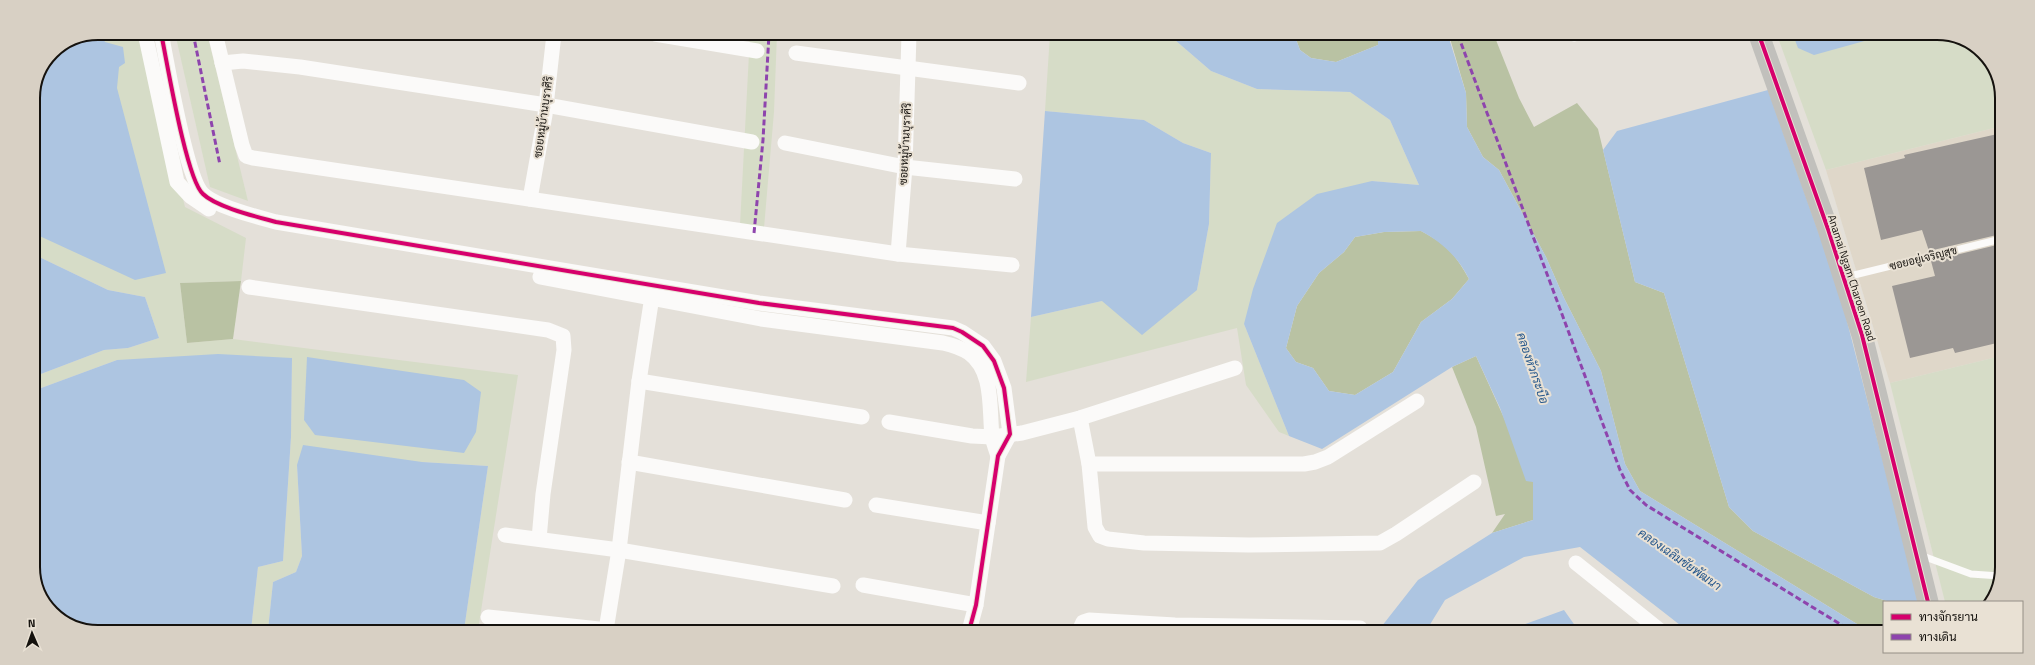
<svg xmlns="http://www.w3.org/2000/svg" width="2035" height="665" font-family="'Titillium Web',Sarabun,sans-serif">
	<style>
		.built { fill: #dfd7c9 }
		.green { fill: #d6dcc7 }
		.forest { fill: #b9c2a3 }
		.water { fill: #adc5e1; fill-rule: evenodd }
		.building { fill: #9b9794 }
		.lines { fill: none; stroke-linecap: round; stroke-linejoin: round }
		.lane { stroke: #fbfaf9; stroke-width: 7 }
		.street { stroke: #fbfaf9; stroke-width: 15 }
		.secondary { stroke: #c1c0bc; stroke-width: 21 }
		.quiet { stroke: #8e44ad; stroke-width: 3; stroke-dasharray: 6 3; stroke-linecap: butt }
		.cycleway-casing { stroke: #e9e1d4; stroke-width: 6 }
		.cycleway { stroke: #d6006c; stroke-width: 4 }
		.labels { text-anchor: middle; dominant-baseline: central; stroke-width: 4; stroke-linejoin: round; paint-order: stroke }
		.street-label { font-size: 11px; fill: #15120e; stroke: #e9e1d4 }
		.water-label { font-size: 12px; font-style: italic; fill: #25578c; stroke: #e9e1d4 }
		.rim { fill: none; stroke: #15120e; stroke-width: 2 }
	</style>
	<rect width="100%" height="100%" fill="#e4e0d9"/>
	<!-- built -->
	<polygon class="built" points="2002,126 2001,356 1890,383 1826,170"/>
	<!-- green -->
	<g class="green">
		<polygon points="99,33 141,33 185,207 246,238 241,281 180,283 187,343 233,339 518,375 478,630 464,630 488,466 422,462 297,465 302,556 296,572 273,582 268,630 251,630 258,567 283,561 291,437 292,358 117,360 33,391 33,377 104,350 128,348 159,338 145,297 108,290 33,254 33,98 52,52"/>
		<polygon points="175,33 207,33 248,201 210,187"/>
		<polygon points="750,34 777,34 774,112 764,228 740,225"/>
		<polygon points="1050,34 1168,34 1211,71 1257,89 1350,92 1390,120 1419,185 1372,181 1244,324 1289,436 1279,432 1246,385 1237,328 1026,382 1031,317 1102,301 1197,290 1209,224 1211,153 1183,143 1144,120 1045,111"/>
		<polygon points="1777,35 1954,35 1986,55 2002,94 2002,126 1826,170"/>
		<polygon points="2001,356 2000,584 1987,602 1945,602 1890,383"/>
	</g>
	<!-- forest -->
	<g class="forest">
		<polygon points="1294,34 1378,35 1378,45 1336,62 1311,58 1300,50"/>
		<polygon points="1449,35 1494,35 1519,98 1534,127 1577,103 1598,129 1635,282 1664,293 1729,507 1753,531 1874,597 1890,602 1884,602 1884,632 1870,632 1640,491 1625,464 1601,371 1564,298 1546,257 1499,170 1483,157 1467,127 1466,93"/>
		<path d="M1421,231C1446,244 1455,254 1469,279L1452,299L1421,322L1393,372L1355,395L1329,391L1313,368L1296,362L1286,348L1297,306L1319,273L1344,252L1355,237L1384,232Z"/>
		<polygon points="241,281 233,339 187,343 180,283"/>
		<polygon points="1476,356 1533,482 1533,520 1492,533 1505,514 1496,516 1476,427 1452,367"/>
	</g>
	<!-- water -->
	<g class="water">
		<polygon points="99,33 105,42 123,47 125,63 119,67 117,88 166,273 135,280 33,233 33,98 52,52"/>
		<path d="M1168,34H1294L1300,50L1311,58L1336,62L1378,45V35H1448L1466,93L1467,127L1483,157L1499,170L1546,257L1564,298L1601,371L1625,464L1640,491L1870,632H1689L1580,547L1524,557L1445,600L1426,631H1378L1418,580L1492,533L1533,520V482L1526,481L1500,408L1476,356L1452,367L1322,449L1289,436L1244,324L1253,289L1277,223L1317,194L1372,181L1419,185L1390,120L1350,92L1257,89L1211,71ZM1421,231C1443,243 1458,257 1469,279L1452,299L1421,322L1393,372L1355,395L1329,391L1313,368L1296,362L1286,348L1297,306L1319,273L1344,252L1355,237L1384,232Z"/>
		<polygon points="1793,35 1886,35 1814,55 1798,48"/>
		<polygon points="1768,90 1839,290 1919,602 1890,602 1874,597 1753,531 1729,507 1664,293 1635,282 1603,150 1617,131"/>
		<polygon points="1045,111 1144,120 1183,143 1211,153 1209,224 1197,290 1142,335 1102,301 1031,317"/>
		<polygon points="33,254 108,290 145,297 159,338 128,348 104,350 33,377"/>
		<polygon points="218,354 292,358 291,437 283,561 258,567 251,630 81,630 49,610 33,571 33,391 117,360"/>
		<polygon points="307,357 464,380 481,392 476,432 464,453 315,435 304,420"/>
		<polygon points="303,445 422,462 488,466 464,630 268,630 273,582 296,572 302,556 297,465"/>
		<polygon points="1564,610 1576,627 1616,626 1622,632 1506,631"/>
	</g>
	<!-- building -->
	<g class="building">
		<polygon points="2002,133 2001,234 1929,251 1922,230 1881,240 1864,168 1905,158 1904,155"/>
		<polygon points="2001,244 2001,342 1955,353 1953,348 1910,358 1892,286 1935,276 1931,261"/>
	</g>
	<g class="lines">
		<!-- lane -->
		<g class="lane">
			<polyline points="1574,38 1586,35"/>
			<polyline points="1846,277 2001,239"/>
			<polyline points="1920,555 1971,574 2000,576"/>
		</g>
		<!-- street -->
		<g class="street">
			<polyline points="145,33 177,182 190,196 209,209"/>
			<path d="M161,33C167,61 186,179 203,194C216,207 258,217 276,222L759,303L953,328L962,332L983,346L994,361L1004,388L1010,434L998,456L976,605L969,631"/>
			<polyline points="215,33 242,145 246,156 253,158 898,254 1012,265"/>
			<polyline points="655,34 757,51"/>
			<polyline points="796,53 1019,83"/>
			<polyline points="222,63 243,61 300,67 546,105 752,142"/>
			<polyline points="785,143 905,167 1015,179"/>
			<polyline points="530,199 545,115 554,34"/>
			<polyline points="898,254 905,167 909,34"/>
			<path d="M540,277L761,319L943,343C952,345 961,348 969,353C994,371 989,408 992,436C993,442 996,450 998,456"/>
			<polyline points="249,287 548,330 563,336 564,350 543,494 539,539"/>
			<polyline points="639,381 862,417"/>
			<polyline points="1080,418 1089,464 1095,527 1100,536 1108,539 1144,543 1249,545 1380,543 1396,534 1474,482"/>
			<polyline points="889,422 972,436 993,437 1022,433 1080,418 1235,368"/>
			<polyline points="629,462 845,500"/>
			<polyline points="1089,464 1304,464 1315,462 1328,457 1417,401"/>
			<polyline points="876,505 988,523"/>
			<polyline points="505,535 619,550 833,586"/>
			<polyline points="1576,563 1662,632"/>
			<polyline points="863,585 976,605"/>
			<polyline points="488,617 608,630"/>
			<polyline points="606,630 619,550 639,381 653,290"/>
			<polyline points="1079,631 1083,622 1089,620 1175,625 1360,628"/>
		</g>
		<!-- secondary -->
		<polyline class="secondary" points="1759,35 1828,229 1862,335 1928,602"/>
		<!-- quiet -->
		<g class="quiet">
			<polyline points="193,33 220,165"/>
			<polyline points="1458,35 1620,470 1630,490 1646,505 1853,632"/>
			<polyline points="754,233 763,140 769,34"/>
		</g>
		<!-- cycleway casing -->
		<g class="cycleway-casing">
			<g id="cycleway">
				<path d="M161,33C167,61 186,179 203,194C216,207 258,217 276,222L759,303L953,328L962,332L983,346L994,361L1004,388L1010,434L998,456L976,605L969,631"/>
				<polyline points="1759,35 1828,229 1862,335 1928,602"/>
			</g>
		</g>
		<!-- cycleway -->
		<use href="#cycleway" class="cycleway"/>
	</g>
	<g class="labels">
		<!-- street labels -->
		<g class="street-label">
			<text transform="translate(543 117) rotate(-82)">ซอยหมู่บ้านบุราศิริ</text>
			<text transform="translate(905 144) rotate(-87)">ซอยหมู่บ้านบุราศิริ</text>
			<text transform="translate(1923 258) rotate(-14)">ซอยอยู่เจริญสุข</text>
			<text transform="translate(1852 278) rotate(72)">Anamai Ngam Charoen Road</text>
		</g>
		<!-- water labels -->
		<g class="water-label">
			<text transform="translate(1533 368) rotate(71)">คลองหัวกระบือ</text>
			<text transform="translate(1680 559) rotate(35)">คลองเฉลิมชัยพัฒนา</text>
		</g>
	</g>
	<!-- crop -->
	<path d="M0 0H2035V665H0ZM98 40H1937A58 58 0 0 1 1995 98V567A58 58 0 0 1 1937 625H98A58 58 0 0 1 40 567V98A58 58 0 0 1 98 40Z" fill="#d8d0c4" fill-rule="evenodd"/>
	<path class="rim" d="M98 40H1937A58 58 0 0 1 1995 98V567A58 58 0 0 1 1937 625H98A58 58 0 0 1 40 567V98A58 58 0 0 1 98 40Z"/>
	<!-- legend -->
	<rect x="1883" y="601" width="140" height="52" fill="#e9e1d4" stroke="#948e85"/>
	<rect x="1891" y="614" width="20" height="6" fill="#d6006c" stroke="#948e85"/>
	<text x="1919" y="621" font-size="12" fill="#15120e">ทางจักรยาน</text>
	<rect x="1891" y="634" width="20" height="6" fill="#8e44ad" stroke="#948e85"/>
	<text x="1919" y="641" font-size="12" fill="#15120e">ทางเดิน</text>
	<!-- north arrow -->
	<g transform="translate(32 633) rotate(358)" stroke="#e9e1d4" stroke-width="3" paint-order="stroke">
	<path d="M0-3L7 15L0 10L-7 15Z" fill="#15120e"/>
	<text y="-6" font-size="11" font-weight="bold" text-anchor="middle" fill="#15120e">N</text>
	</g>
</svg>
